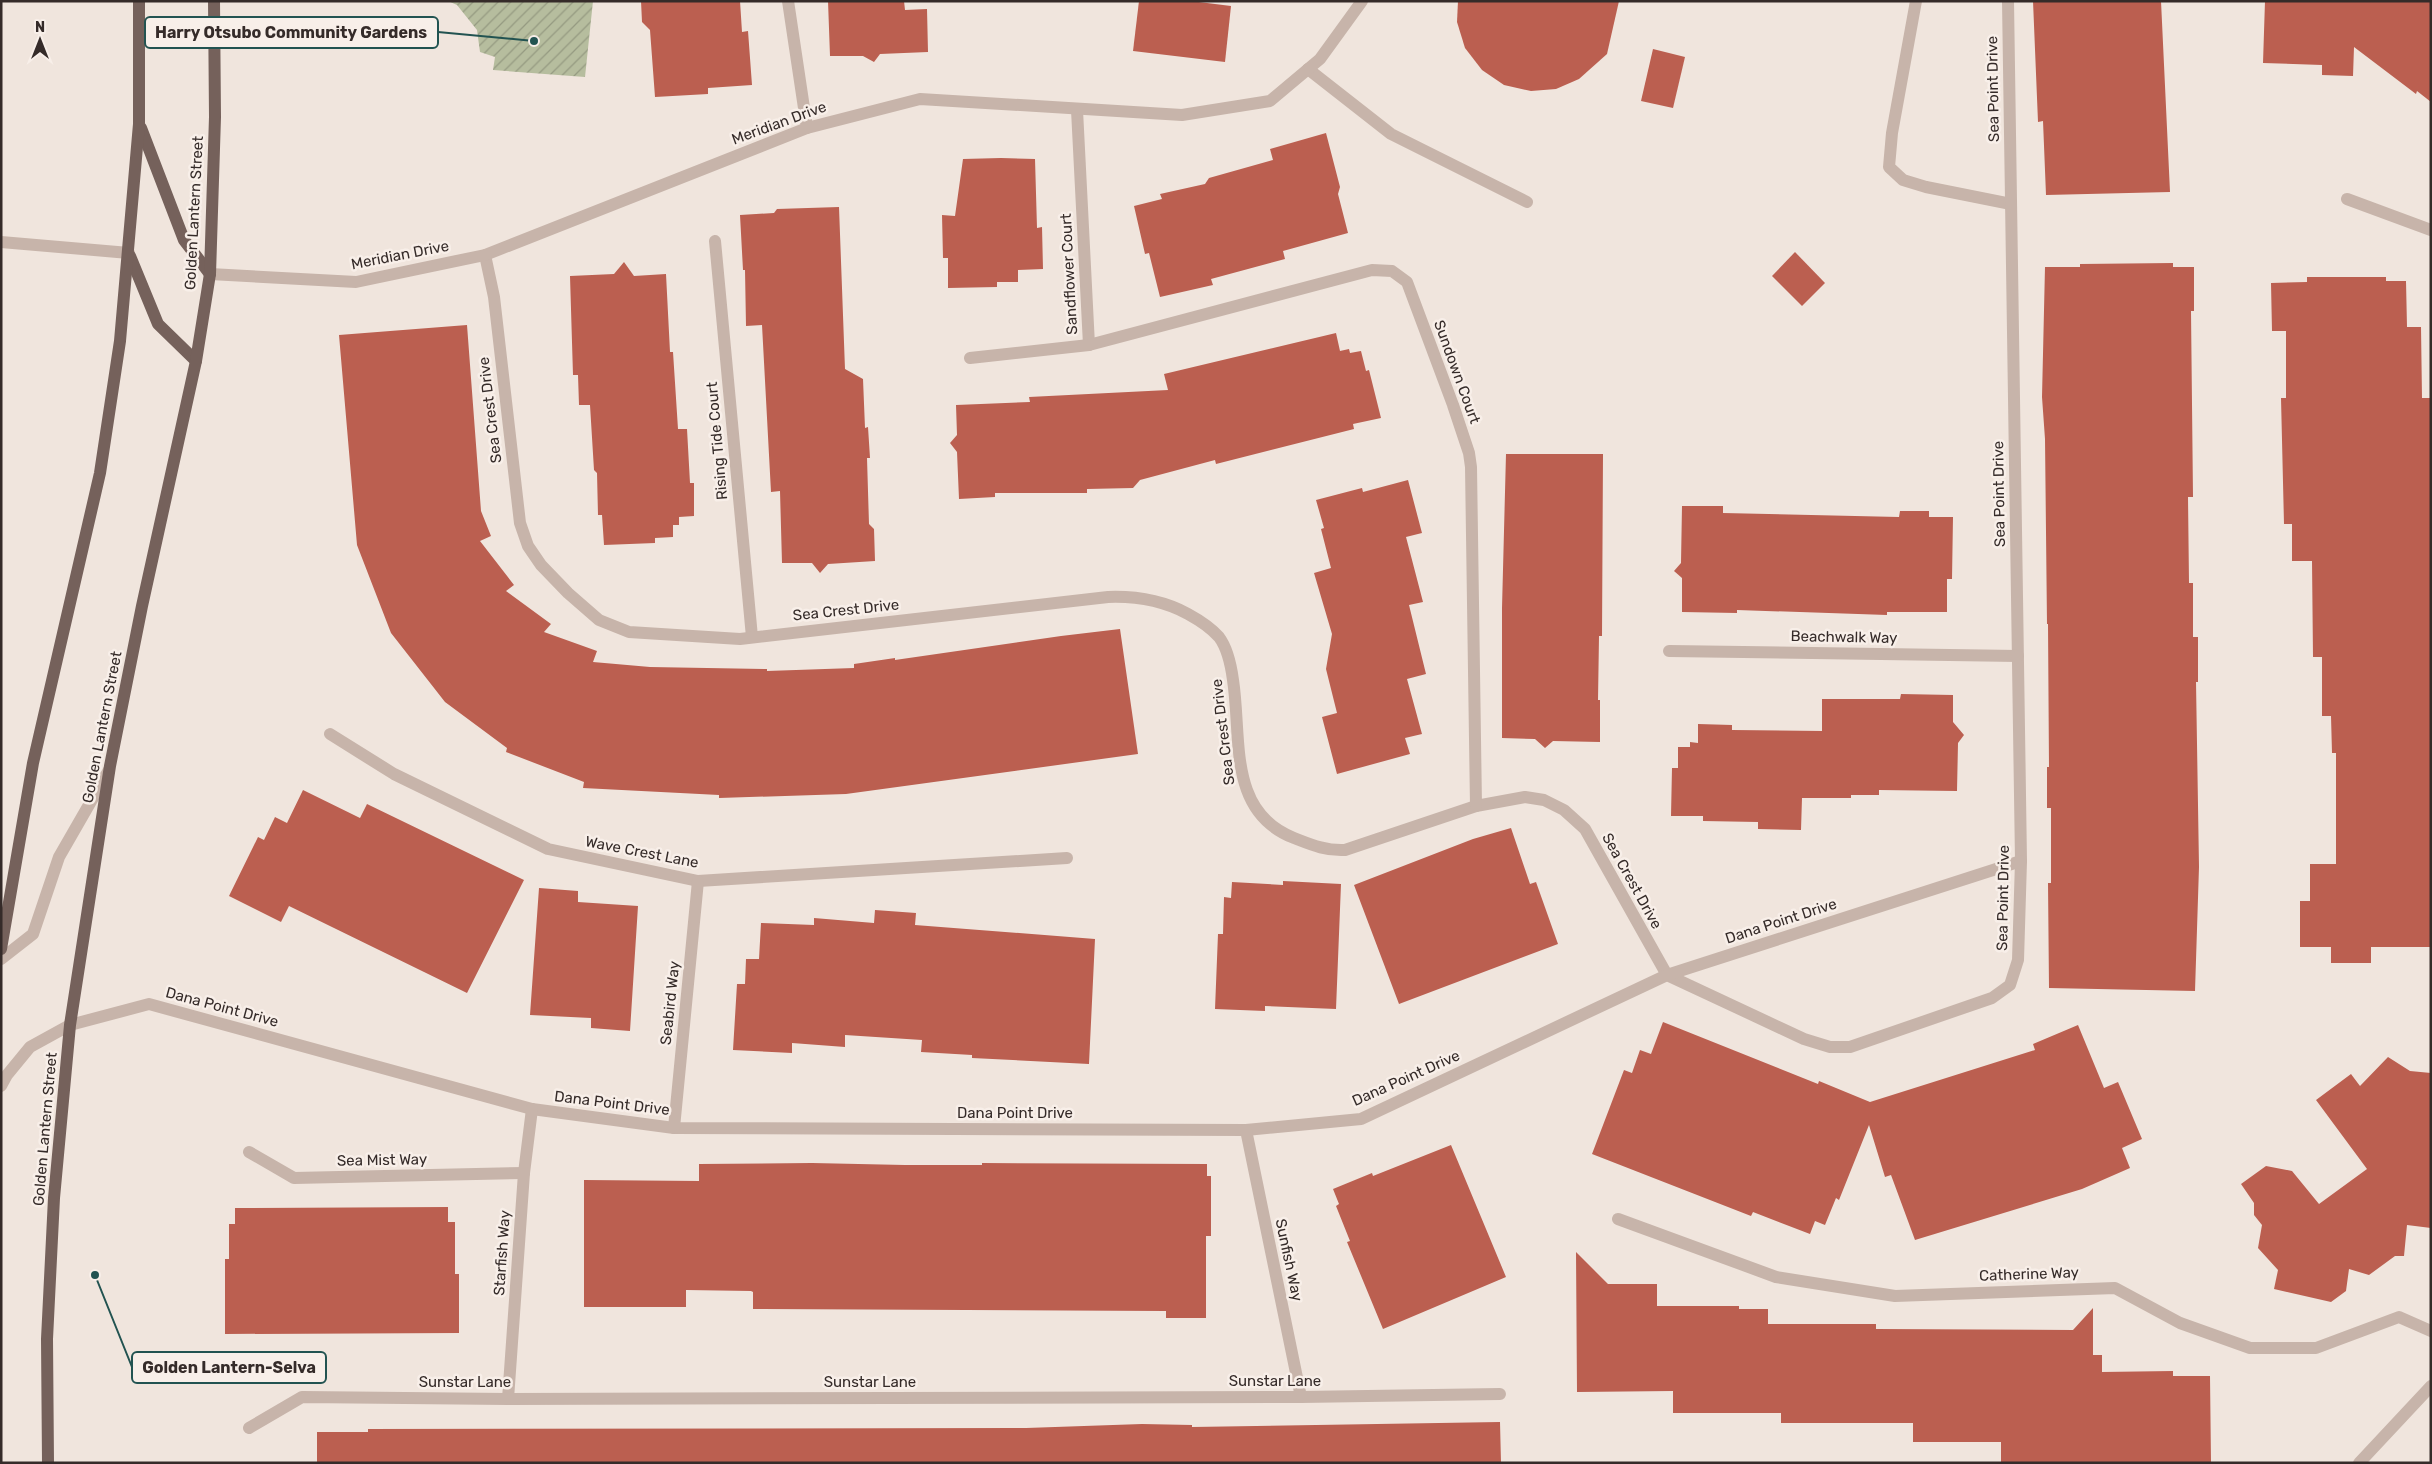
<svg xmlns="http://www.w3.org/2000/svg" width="2432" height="1464" font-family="Rubik,sans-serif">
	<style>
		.garden { fill: url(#garden-furrows) }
		.building { fill: #bb5f50 }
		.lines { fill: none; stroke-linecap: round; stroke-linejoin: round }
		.service { stroke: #c7b4aa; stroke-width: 12 }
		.minor { stroke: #c7b4aa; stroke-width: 12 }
		.primary { stroke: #75615b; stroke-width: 12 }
		.labels { text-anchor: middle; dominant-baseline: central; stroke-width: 5; stroke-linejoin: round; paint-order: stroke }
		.street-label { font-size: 15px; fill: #352b29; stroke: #f8efe9 }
		.leader { fill: none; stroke: #225351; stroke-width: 2 }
		.callout-dot { fill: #225351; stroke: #f8efe9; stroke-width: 2 }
		.callout { fill: #f8efe9; stroke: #225351; stroke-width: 2 }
		.callout-label { font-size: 16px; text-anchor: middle; font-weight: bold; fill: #352b29 }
	</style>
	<defs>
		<pattern id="garden-furrows" width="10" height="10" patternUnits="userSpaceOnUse" patternTransform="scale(1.25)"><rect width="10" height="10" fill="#b6bd9e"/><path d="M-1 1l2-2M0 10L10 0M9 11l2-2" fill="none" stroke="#959a81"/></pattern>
	</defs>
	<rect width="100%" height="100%" fill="#f0e5dd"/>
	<!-- garden -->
	<polygon class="garden" points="448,1 593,1 585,77 493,70 495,57 480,52 477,30 457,5"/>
	<!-- building -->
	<g class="building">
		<polygon points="641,1 740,1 742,32 748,31 752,85 708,88 708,94 655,97 650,30 642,22"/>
		<polygon points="828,1 904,1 905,10 927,9 928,52 880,54 874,62 863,56 830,56"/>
		<polygon points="1139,1 1191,1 1231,6 1225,62 1133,51"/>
		<polygon points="1458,1 1619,1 1607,54 1579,79 1556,89 1531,91 1504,85 1482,70 1465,48 1457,22"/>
		<polygon points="2033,1 2161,1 2170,192 2046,195 2043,121 2038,122"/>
		<polygon points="2265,1 2431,1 2431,102 2417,91 2416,94 2354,47 2353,76 2322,75 2322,65 2263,63"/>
		<polygon points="1653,49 1685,57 1673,108 1641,101"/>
		<polygon points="1326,133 1340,187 1338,194 1348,233 1283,251 1285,259 1211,279 1213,285 1160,297 1149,253 1145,254 1134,206 1162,199 1160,194 1205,184 1209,178 1273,160 1270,149"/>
		<polygon points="1001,158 1035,159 1037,228 1042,227 1043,269 1018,270 1018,282 997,282 997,287 948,288 948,258 943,258 942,215 955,216 963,159"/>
		<polygon points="839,207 845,369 863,379 865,428 868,427 870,458 867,458 869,524 874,529 875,561 828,564 820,573 812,563 782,563 780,491 771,492 762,325 746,326 745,270 743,270 740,215 774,213 777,209"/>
		<polygon points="1795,252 1825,283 1802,306 1772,276"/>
		<polygon points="624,262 634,276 666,274 670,352 673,352 678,429 687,429 690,483 694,483 694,516 679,517 679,525 673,525 673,537 655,538 655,543 604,545 602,515 598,515 597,473 594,470 590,405 579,405 578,375 573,375 570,276 614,274"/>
		<polygon points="2173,263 2173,267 2194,267 2194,311 2191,311 2193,497 2188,497 2189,583 2193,583 2193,637 2198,637 2198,682 2196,682 2199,867 2195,991 2049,988 2048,883 2051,883 2051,808 2047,808 2047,767 2049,767 2048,624 2047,624 2045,439 2042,397 2045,267 2080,267 2080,264"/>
		<polygon points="2307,277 2386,277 2386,281 2406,281 2407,327 2421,327 2422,398 2431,398 2431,947 2371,947 2371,963 2331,963 2331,947 2300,947 2300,901 2310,901 2310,864 2336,864 2336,753 2332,753 2331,716 2322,716 2322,657 2313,657 2312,561 2292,561 2292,524 2284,524 2281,398 2286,398 2286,331 2272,331 2271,283 2307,282"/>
		<polygon points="467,325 481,511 491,536 480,541 514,585 506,591 551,624 544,632 597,651 593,662 650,667 767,669 767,671 854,668 854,664 895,658 895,660 1061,636 1120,629 1138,754 846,794 719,798 719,795 583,788 584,782 506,752 507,748 445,702 391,633 357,545 339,335"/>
		<polygon points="1336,333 1340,351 1349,349 1350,353 1361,351 1366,371 1369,370 1381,418 1353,424 1354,429 1216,464 1215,460 1140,480 1133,488 1087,489 1087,493 995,493 995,497 959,499 957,452 950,443 957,435 956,405 1030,402 1029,397 1168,390 1164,374"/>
		<polygon points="1506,454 1603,454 1602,636 1599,636 1598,700 1600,700 1600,742 1553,741 1545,748 1535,739 1502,738 1502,608"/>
		<polygon points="1408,480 1422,533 1406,537 1423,602 1409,605 1426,674 1407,679 1422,734 1405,738 1410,754 1337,774 1322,717 1337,713 1326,669 1332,634 1314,573 1331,568 1321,529 1324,528 1316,500 1362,488 1363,492"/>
		<polygon points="1682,506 1723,506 1723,513 1899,517 1900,511 1929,511 1929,517 1953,517 1952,579 1947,579 1947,612 1887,612 1887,615 1737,610 1737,613 1682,612 1682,578 1674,571 1681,563"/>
		<polygon points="1901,694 1953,695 1953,722 1964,735 1958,743 1957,791 1879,790 1879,795 1851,795 1851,798 1802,798 1801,830 1758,829 1758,822 1703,821 1703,816 1671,816 1672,768 1678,768 1678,747 1690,747 1690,742 1698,743 1698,724 1732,725 1732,730 1822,731 1822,699 1900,699"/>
		<polygon points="303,790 360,818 367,804 524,880 467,993 289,906 281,922 229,896 258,837 264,840 275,817 287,823"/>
		<polygon points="1511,828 1530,884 1536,882 1558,944 1399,1004 1354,885 1473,839"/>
		<polygon points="1283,881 1341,884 1336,1009 1265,1006 1265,1011 1215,1009 1218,934 1223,934 1224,897 1231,898 1232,882 1283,885"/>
		<polygon points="539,888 578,891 578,902 638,906 630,1031 591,1028 591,1018 530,1015"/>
		<polygon points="875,910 916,913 915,925 1095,939 1089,1064 972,1058 972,1055 921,1052 922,1040 845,1035 845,1047 792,1043 792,1053 733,1050 737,984 745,984 746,959 759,959 761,923 814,925 814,918 874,923"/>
		<polygon points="1663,1022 1818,1084 1819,1081 1870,1102 2035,1050 2033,1044 2078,1025 2104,1088 2118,1082 2142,1139 2122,1148 2130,1168 2082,1189 1915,1240 1891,1175 1885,1177 1869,1125 1839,1200 1836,1198 1825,1225 1815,1221 1810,1234 1753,1212 1751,1216 1592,1154 1624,1070 1632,1073 1640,1050 1651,1054"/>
		<polygon points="2388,1057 2410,1071 2431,1073 2431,1228 2407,1225 2404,1256 2395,1256 2369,1275 2349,1269 2346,1291 2331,1302 2274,1289 2278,1270 2258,1248 2262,1225 2254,1215 2254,1203 2241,1184 2266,1166 2292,1171 2319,1204 2367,1169 2316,1100 2351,1074 2360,1086"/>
		<polygon points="1451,1145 1506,1277 1383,1329 1347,1242 1350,1241 1336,1206 1339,1204 1333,1189 1372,1173 1373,1176"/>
		<polygon points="812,1163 905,1165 982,1165 982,1163 1207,1164 1207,1176 1211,1176 1211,1236 1206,1236 1206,1318 1166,1318 1166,1311 753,1309 753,1292 751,1291 686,1290 686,1307 584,1307 584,1180 699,1181 699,1164"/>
		<polygon points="448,1207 448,1222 455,1222 455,1274 459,1274 459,1333 225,1334 225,1259 229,1259 229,1224 235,1224 235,1208"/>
		<polygon points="1576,1252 1608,1284 1657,1284 1657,1306 1739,1306 1739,1309 1768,1309 1768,1324 1876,1324 1876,1329 2073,1330 2093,1308 2093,1355 2102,1355 2102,1372 2173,1371 2173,1376 2210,1376 2211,1463 2001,1463 2001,1442 1913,1442 1913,1423 1781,1423 1781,1413 1673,1413 1673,1391 1577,1392"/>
		<polygon points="1500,1422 1501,1463 317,1463 317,1432 368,1432 368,1429 1026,1428 1142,1424 1192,1425 1192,1427"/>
	</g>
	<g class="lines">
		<!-- service -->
		<g class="service">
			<polyline points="1916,1 1892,133 1889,167 1903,180 1926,187 2011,204"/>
			<polyline points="1308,69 1391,134 1527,202"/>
		</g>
		<!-- minor -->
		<g class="minor">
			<polyline points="788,1 807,128"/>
			<polyline points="1077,110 1089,345"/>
			<polyline points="2347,199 2431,230"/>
			<polyline points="715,241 752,637"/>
			<polyline points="1,242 129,253"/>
			<path d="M485,255L494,297L520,523L528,546L541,565L568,593L599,620L629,632L740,639L1108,597C1136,596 1164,601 1188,614C1199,620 1211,628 1219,637C1228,649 1231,665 1233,680C1242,738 1227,812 1294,838C1312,845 1326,851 1345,850L1476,806L1525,797L1544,800L1564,810L1585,829L1667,975L1804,1039L1830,1047H1850L1992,998L2010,985L2018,960L2021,861L2008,1"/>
			<polyline points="210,274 356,282 485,255 807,128 920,99 1182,115 1270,101 1320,59 1362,1"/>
			<polyline points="970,358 1089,345 1372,270 1392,271 1407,282 1453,405 1469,453 1471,467 1476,806"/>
			<polyline points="1669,651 2018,656"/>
			<polyline points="330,734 394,774 548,849 698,881 1067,858"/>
			<polyline points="1,959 33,934 59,857 109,770"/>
			<polyline points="1,1086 7,1075 30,1047 70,1025 149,1004 532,1109 674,1128 1246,1130 1361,1119 1667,975 2021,861"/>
			<polyline points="674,1128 698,881"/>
			<polyline points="1246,1130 1301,1397"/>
			<polyline points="249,1152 294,1178 524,1173"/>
			<polyline points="1618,1219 1776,1277 1895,1296 2115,1288 2180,1323 2250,1348 2316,1348 2399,1317 2431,1331"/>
			<polyline points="508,1399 524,1173 532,1109"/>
			<polyline points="249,1428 302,1397 508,1399 1301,1397 1500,1394"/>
			<polyline points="2359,1463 2431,1386"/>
		</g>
		<!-- primary -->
		<g class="primary">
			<polyline points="141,128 184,240 210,274"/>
			<polyline points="130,256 158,324 196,361"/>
			<polyline points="1,949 33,763 100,473 120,341 139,124 139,1"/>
			<polyline points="48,1463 47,1339 54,1198 70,1025 110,766 142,606 196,361 210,274 215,117 214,1"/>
		</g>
	</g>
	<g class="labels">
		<!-- street labels -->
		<g class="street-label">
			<text transform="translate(1993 89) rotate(-91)">Sea Point Drive</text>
			<text transform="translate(779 123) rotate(-20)">Meridian Drive</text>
			<text transform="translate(194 213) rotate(-87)">Golden Lantern Street</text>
			<text transform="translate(400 255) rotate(-11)">Meridian Drive</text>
			<text transform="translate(1069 274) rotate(-93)">Sandflower Court</text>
			<text transform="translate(1457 372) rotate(70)">Sundown Court</text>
			<text transform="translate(490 410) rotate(-97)">Sea Crest Drive</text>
			<text transform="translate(717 441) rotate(-95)">Rising Tide Court</text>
			<text transform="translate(1999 494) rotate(-91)">Sea Point Drive</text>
			<text transform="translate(846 610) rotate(-6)">Sea Crest Drive</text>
			<text transform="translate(1844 637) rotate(1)">Beachwalk Way</text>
			<text transform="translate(102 727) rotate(-79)">Golden Lantern Street</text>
			<text transform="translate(1223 732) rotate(-97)">Sea Crest Drive</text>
			<text transform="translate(642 852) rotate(11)">Wave Crest Lane</text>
			<text transform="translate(1632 881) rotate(61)">Sea Crest Drive</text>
			<text transform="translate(2003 898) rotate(-89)">Sea Point Drive</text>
			<text transform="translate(1781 921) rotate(-18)">Dana Point Drive</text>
			<text transform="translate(670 1003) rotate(-84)">Seabird Way</text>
			<text transform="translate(222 1007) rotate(15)">Dana Point Drive</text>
			<text transform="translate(1406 1078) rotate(-24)">Dana Point Drive</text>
			<text transform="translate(612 1103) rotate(7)">Dana Point Drive</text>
			<text x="1015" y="1113">Dana Point Drive</text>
			<text transform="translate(45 1129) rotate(-85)">Golden Lantern Street</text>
			<text transform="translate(382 1160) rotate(-1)">Sea Mist Way</text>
			<text transform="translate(502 1253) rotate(-86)">Starfish Way</text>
			<text transform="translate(1289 1260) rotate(78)">Sunfish Way</text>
			<text transform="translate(2029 1274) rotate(-2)">Catherine Way</text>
			<text x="1275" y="1381">Sunstar Lane</text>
			<text x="465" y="1382">Sunstar Lane</text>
			<text x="870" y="1382">Sunstar Lane</text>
		</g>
	</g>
	<!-- callouts -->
	<path class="leader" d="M534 41L438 32M95 1275L132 1367"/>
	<g class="callout-dot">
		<circle cx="534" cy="41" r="5"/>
		<circle cx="95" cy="1275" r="5"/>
	</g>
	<g class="callout">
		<rect x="145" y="17" width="293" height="31" rx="5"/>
		<rect x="132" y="1352" width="194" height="31" rx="5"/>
	</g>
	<g class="callout-label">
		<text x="291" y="38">Harry Otsubo Community Gardens</text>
		<text x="229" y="1373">Golden Lantern-Selva</text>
	</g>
	<!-- border -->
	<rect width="2432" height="1464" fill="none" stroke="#352b29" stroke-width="5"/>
	<!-- north arrow -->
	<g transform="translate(40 40)" stroke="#f8efe9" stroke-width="4" paint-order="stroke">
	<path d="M0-4L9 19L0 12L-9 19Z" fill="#352b29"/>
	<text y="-8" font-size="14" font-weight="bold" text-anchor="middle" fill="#352b29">N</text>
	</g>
</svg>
